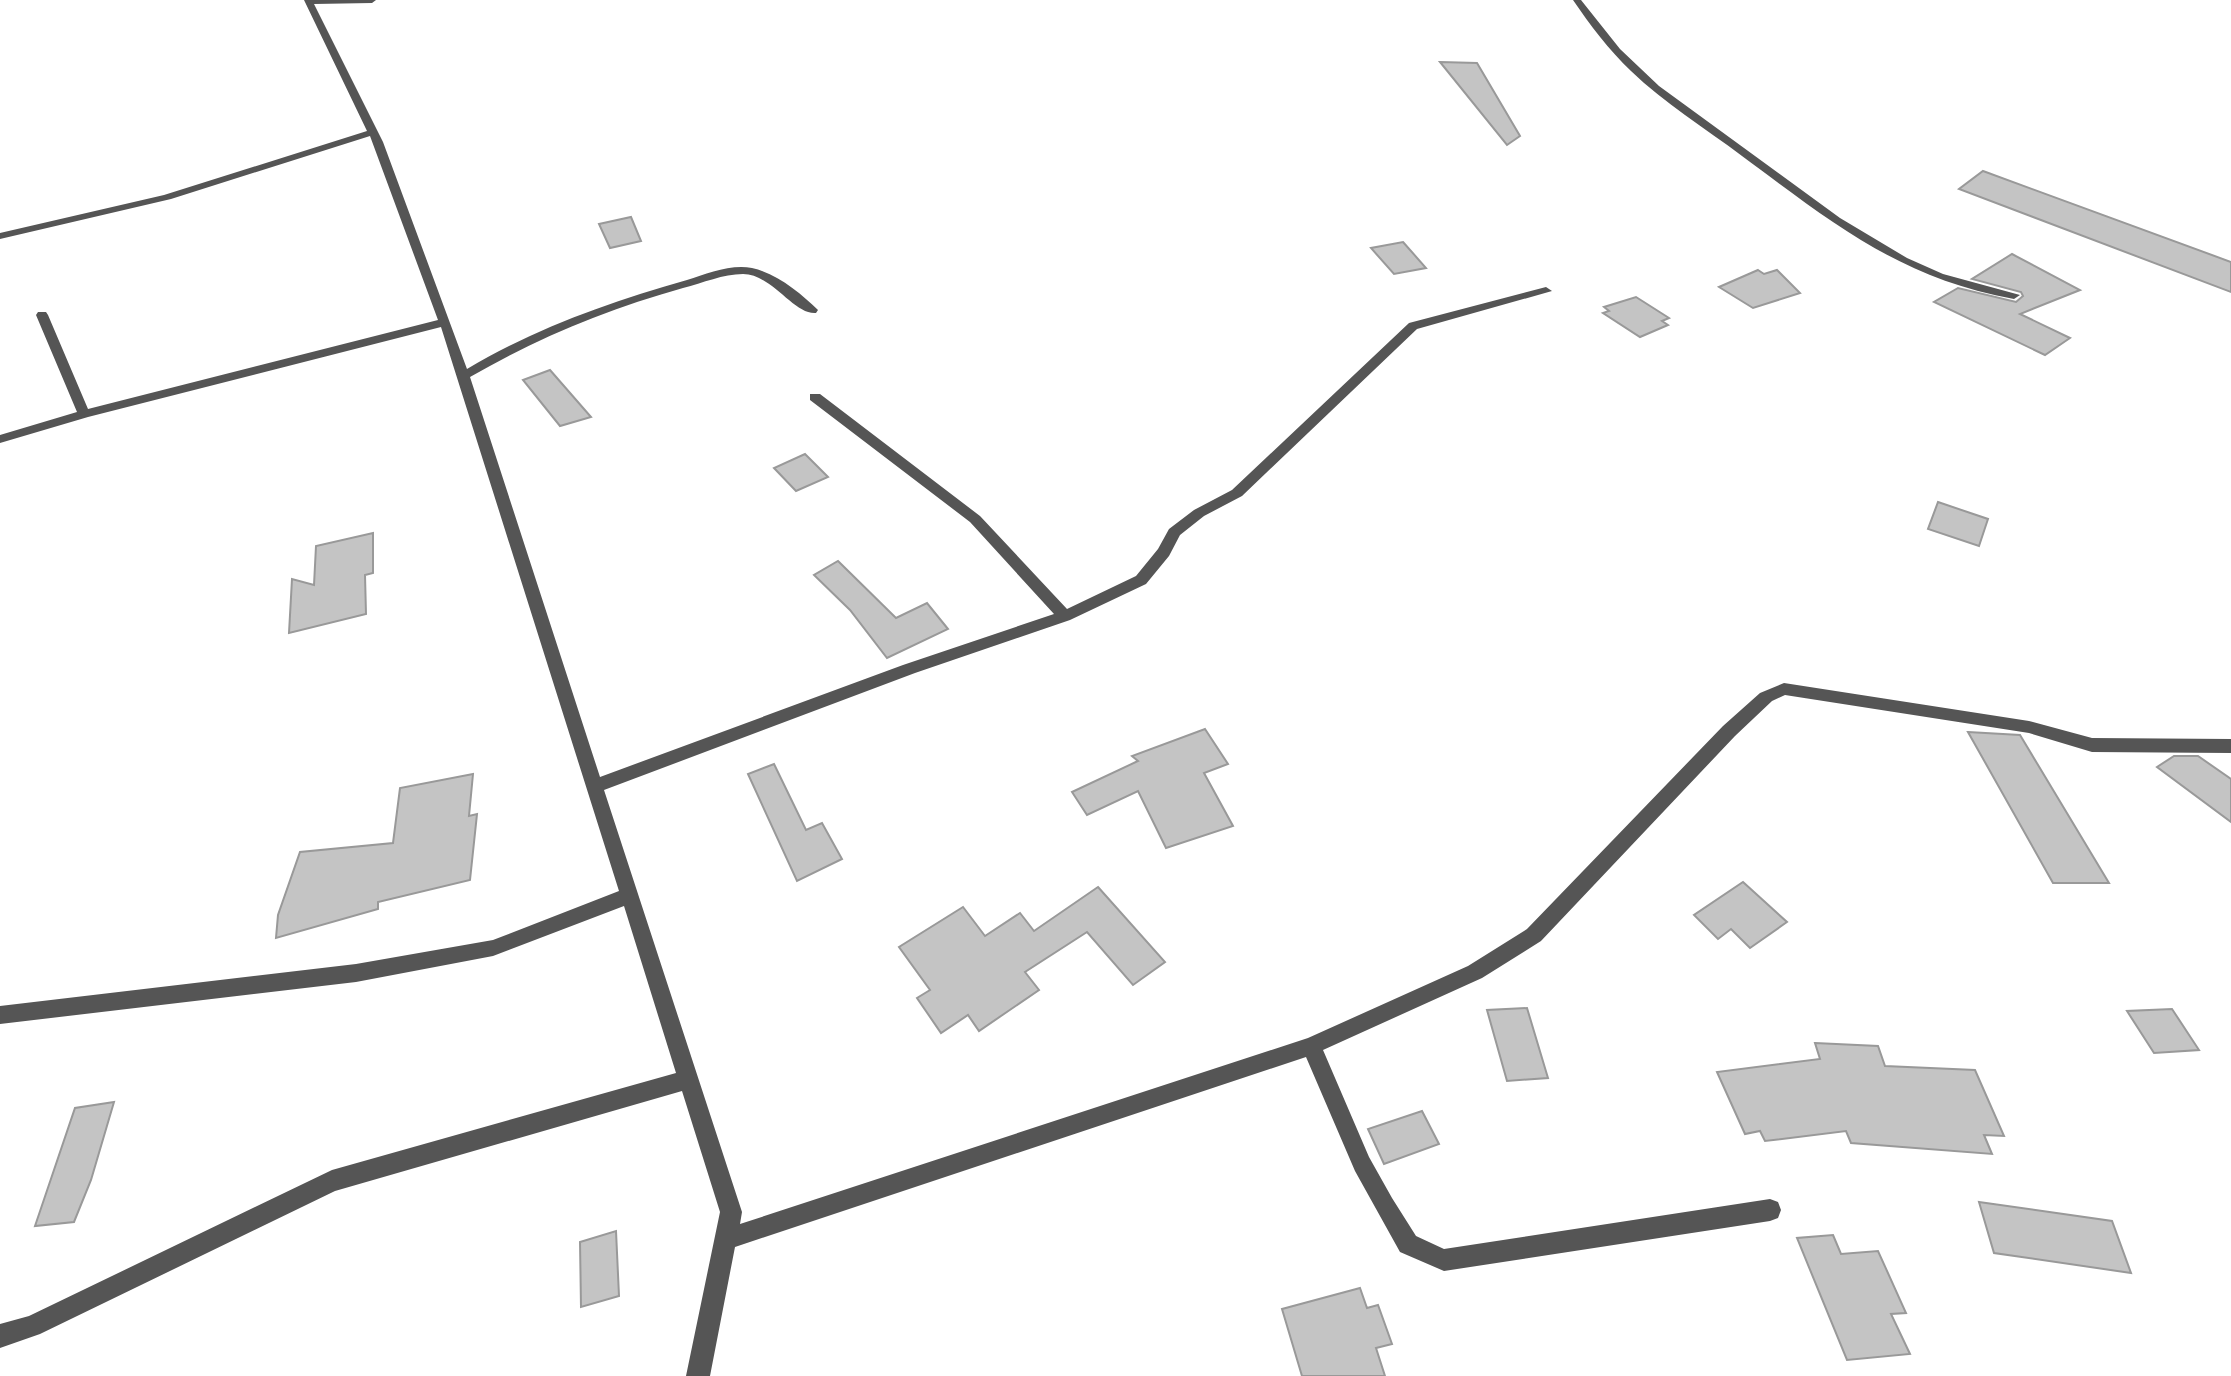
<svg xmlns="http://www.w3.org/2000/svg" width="2231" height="1376" font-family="Raleway,sans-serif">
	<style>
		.building { fill: #c4c4c4; stroke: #999; stroke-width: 2 }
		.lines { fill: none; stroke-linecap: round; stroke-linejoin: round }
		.street { fill: #555; fill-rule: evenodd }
	</style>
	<rect width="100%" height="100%" fill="#fff"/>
	<!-- building -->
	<g class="building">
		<polygon points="1440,62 1477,63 1520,136 1507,145"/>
		<polygon points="1983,171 2231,262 2231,292 1959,189"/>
		<polygon points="631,217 641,241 610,248 599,224"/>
		<polygon points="1403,242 1426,268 1394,274 1371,248"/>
		<polygon points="2012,254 2080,290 2020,314 2070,338 2045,355 1934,302 1958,288 2016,302 2023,296 2021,292 1972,279"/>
		<polygon points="1758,270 1764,274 1777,270 1800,293 1753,308 1719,287"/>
		<polygon points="1636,297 1669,318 1662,321 1668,325 1640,337 1603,313 1609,311 1604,307"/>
		<polygon points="550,370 591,417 560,426 523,380"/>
		<polygon points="805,454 828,477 796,491 774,468"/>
		<polygon points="1938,502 1988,519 1979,546 1928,529"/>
		<polygon points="373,533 373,573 365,575 366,614 289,633 292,579 314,585 316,546"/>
		<polygon points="838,561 896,618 927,603 948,629 887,658 850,610 814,575"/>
		<polygon points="1205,729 1228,764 1204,773 1233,826 1166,848 1138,791 1087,815 1072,792 1138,761 1132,756"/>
		<polygon points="1968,732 2020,735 2109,883 2053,883"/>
		<polygon points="2174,756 2198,756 2231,779 2231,822 2157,767"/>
		<polygon points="774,764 806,830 822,823 842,859 797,881 748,774"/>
		<polygon points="473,774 469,816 477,814 470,880 378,902 378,909 276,938 278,915 300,852 393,843 400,788"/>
		<polygon points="1743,882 1787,922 1750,948 1731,929 1718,939 1694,915"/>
		<polygon points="1098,887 1165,962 1133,985 1087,932 1025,972 1039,990 979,1031 968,1015 941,1033 917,998 930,990 899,947 963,907 985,936 1020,913 1034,931"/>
		<polygon points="1527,1008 1548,1078 1507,1081 1487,1010"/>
		<polygon points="2172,1009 2199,1050 2154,1053 2127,1011"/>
		<polygon points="1815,1043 1878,1046 1885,1066 1975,1070 2004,1136 1984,1135 1992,1154 1851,1143 1846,1131 1765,1141 1760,1131 1745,1134 1717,1072 1820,1059"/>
		<polygon points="114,1102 91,1180 74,1222 35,1226 75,1108"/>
		<polygon points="1422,1111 1439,1144 1384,1164 1368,1129"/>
		<polygon points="1979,1202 2112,1221 2131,1273 1994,1253"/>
		<polygon points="616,1231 619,1296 581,1307 580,1242"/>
		<polygon points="1833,1235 1841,1254 1878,1251 1906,1313 1891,1314 1910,1354 1847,1360 1797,1238"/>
		<polygon points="1360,1288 1367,1308 1378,1305 1392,1344 1376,1348 1385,1376 1302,1376 1282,1309"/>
	</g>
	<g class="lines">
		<!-- street -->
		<g class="street">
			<path d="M304,0H376L372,3L314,4L383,142L467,369C536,328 610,302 687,280C707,274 730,264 752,268C776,273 801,293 818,310L816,313C794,315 772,274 743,274C723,274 703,283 683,288C608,309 537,338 470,377L600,777L903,665L1054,614L970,522L810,400V394H820L980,516L1067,609L1136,576L1158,549L1169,529L1194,510L1232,490L1409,323L1546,287L1552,291L1417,329L1242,496L1204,516L1180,535L1169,556L1146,584L1070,620L915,673L604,790L742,1212L740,1224L1308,1038L1468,966L1527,929L1723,726L1760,693L1784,683L2029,721L2092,738L2231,739V753L2092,752L2029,733L1785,695L1772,701L1735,736L1541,941L1482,978L1323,1050L1369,1157L1392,1198L1416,1236L1444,1249L1770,1199L1778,1202L1781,1210L1778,1218L1770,1221L1444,1271L1400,1252L1355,1171L1306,1057L735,1247L710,1376H686L720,1212L682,1091L335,1191L40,1334L0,1348V1324L29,1316L332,1170L676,1073L624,906L493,956L356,982L0,1024V1006L356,964L493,940L619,891L441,327L88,417L0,443V435L77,412L36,315L38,312H46L48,315L88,409L438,320L370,136L171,199L0,239V233L164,195L367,131Z"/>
			<path d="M1573,0H1581L1620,49L1659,86L1840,218L1907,258L1943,274L2020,295L2014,299C1899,278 1833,223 1742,156C1705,128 1664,103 1631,71C1609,50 1590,25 1573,0Z"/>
		</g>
	</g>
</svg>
